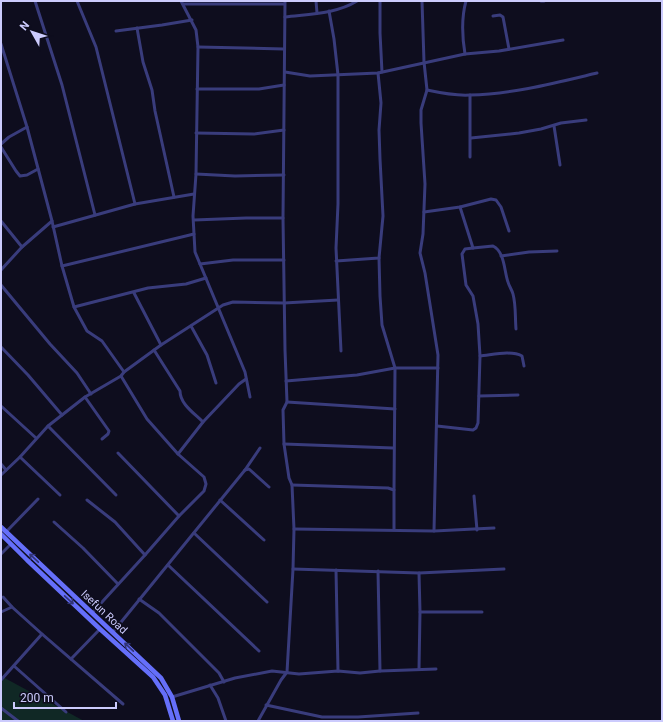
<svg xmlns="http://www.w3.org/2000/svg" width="663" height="722" font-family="Roboto,sans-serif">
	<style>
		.green { fill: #102825 }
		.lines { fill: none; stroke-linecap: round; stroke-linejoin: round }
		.street { stroke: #393c7c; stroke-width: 3 }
		.secondary { stroke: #656ffa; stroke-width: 4.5 }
		.oneway { stroke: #313476 }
		.labels { text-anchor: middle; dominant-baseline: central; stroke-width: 4; stroke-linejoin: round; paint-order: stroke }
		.street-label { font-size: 11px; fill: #cccbfd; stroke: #0e0d1e }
	</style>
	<rect width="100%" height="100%" fill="#0e0d1e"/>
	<!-- green -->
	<polygon class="green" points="1,676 84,721 1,721"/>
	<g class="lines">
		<!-- street -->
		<g class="street">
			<polyline points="35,1 62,85 95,215"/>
			<polyline points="77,1 96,47 135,204"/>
			<polyline points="181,1 196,30 198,47 196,174 193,216 195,252 245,372 250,397"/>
			<polyline points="316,1 317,13"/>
			<polyline points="380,1 380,33 382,72"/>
			<polyline points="422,1 424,62 427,90 421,110 421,123 425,184 423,234 420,253 425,273 438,355 434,531"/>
			<polyline points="541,1 544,1"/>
			<polyline points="183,4 284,4"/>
			<polyline points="329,11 334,39 338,75 338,204 336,248 341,351"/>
			<polyline points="493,16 500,15 503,17 509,49"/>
			<path d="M285,17C309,14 336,14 357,1"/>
			<polyline points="137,28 143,62 152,90 155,111 174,197"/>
			<polyline points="116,31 162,25 192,20"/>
			<polyline points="1,44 27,127 52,221 62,266 74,307 87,331 102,341 124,372"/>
			<polyline points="198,47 284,49"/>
			<path d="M465,54C462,36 461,19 466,1"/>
			<polyline points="285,72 310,76 378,73 465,54 499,51 563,40"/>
			<polyline points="197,89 259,89 284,85"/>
			<path d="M427,90C441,93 456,96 470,95C513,94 555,83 597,73"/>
			<polyline points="470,95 470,157"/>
			<polyline points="554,126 560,165"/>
			<polyline points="196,133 254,134 284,130"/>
			<polyline points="471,138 519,133 541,129 561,123 586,120"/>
			<polyline points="1,144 9,137 27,127"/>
			<polyline points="1,147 16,171 20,176 27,175 38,169"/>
			<polyline points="196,174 235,176 284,175"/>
			<polyline points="424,212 460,207 491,199 496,200 501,207 509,231"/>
			<polyline points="194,220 246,218 283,218"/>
			<polyline points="1,221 22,247"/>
			<polyline points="53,227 135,204 194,194"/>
			<path d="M473,248L493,246C505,252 504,271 508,282C509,286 512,290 513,294C516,305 515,317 516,329"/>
			<polyline points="501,256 529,252 557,251"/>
			<polyline points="379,258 380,296 382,325 395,368 394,490"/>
			<polyline points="336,261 379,258 383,216 380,159 379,130 381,103 378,73"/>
			<polyline points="200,264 233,260 284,260"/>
			<polyline points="62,266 194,234"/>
			<polyline points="1,270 22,247 52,221"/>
			<polyline points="1,285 50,344 77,373 91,394"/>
			<polyline points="134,293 161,345"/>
			<polyline points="74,307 148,288 186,284 206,278"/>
			<polyline points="191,326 207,355 216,383"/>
			<polyline points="1,347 28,375 62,415"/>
			<path d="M154,350L180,391C180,404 194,413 203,422"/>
			<path d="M480,356C492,355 511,350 522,356L524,366"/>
			<polyline points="286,381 357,375 395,368 438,368"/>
			<polyline points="479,396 518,395"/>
			<polyline points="85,397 109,431 108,434 102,439"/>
			<polyline points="287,402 395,409"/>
			<polyline points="1,406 36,438"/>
			<polyline points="48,426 116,495"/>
			<polyline points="437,426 473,430 476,428 478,423 480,356 478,324 473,296 466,285 462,254 465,249 473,248 460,207"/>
			<polyline points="284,444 393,448"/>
			<polyline points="118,453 179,516"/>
			<polyline points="178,454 203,422 239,384 246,379"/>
			<polyline points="20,457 60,495"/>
			<polyline points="1,464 6,470"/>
			<polyline points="245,470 249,469 269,487"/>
			<polyline points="1,475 20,457 48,426 85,397 121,376 124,372 161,345 223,305 233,302 284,303 338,300"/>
			<polyline points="292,485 388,488 394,490 394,529"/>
			<polyline points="474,496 477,530"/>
			<polyline points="87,500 115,522 145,555"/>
			<polyline points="220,500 264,540"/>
			<polyline points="54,522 83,548 118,584"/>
			<polyline points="294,529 434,531 494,528"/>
			<polyline points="6,532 38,499"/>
			<polyline points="194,533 267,602"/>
			<polyline points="1,554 11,544"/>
			<polyline points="168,565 259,651"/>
			<polyline points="293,569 419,573 504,569"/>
			<polyline points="336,570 338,671"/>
			<polyline points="378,571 380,671"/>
			<polyline points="3,597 12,607 42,634 123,704"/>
			<polyline points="139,599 159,613 219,673 224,682"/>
			<polyline points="1,612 12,607"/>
			<polyline points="420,612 482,612"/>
			<polyline points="92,613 145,555 179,516 204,491 206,484 204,477 178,454 147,419 121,376"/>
			<polyline points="113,632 245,470 260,448"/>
			<polyline points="71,659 100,629"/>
			<polyline points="14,666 66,712"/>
			<polyline points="419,669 420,612 419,573"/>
			<polyline points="1,680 42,634"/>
			<polyline points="210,685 218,698 226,721"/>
			<polyline points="172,697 235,678 272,671 299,674 338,671 360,673 380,671 436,669"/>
			<polyline points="266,705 322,717 358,717 418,713"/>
			<polyline points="1,708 18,721"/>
			<polyline points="258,721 281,680 287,672 293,569 294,529 292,485 289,478 284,444 283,410 287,402 285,350 283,218 285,1"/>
		</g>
		<!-- secondary -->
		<g class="secondary">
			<polyline points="1,527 161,678 172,697 179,721"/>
			<polyline points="1,534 27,560 100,629 153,677 165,695 173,721"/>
		</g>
	</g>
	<!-- one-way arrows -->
	<defs><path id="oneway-shaft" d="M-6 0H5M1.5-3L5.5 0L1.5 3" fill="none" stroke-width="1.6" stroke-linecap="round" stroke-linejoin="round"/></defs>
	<g class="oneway">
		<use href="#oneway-shaft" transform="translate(34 558) rotate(-137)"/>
		<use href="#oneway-shaft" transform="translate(69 600) rotate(43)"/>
		<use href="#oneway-shaft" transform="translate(129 647) rotate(-137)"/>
	</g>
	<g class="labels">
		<!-- street labels -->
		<g class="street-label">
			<text transform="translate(104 612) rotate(43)">Isefun Road</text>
		</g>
	</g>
	<!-- border -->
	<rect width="663" height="722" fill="none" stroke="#cccbfd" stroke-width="4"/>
	<!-- north arrow -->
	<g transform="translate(32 32) rotate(309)" stroke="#0e0d1e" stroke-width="3" paint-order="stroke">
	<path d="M0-3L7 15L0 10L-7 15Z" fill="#cccbfd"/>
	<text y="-6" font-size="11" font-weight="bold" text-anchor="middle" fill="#cccbfd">N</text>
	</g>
	<!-- scale -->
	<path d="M14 702v6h102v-6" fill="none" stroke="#cccbfd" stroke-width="2"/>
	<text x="20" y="702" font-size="12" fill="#cccbfd" stroke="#0e0d1e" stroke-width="3" paint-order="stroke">200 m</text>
</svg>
